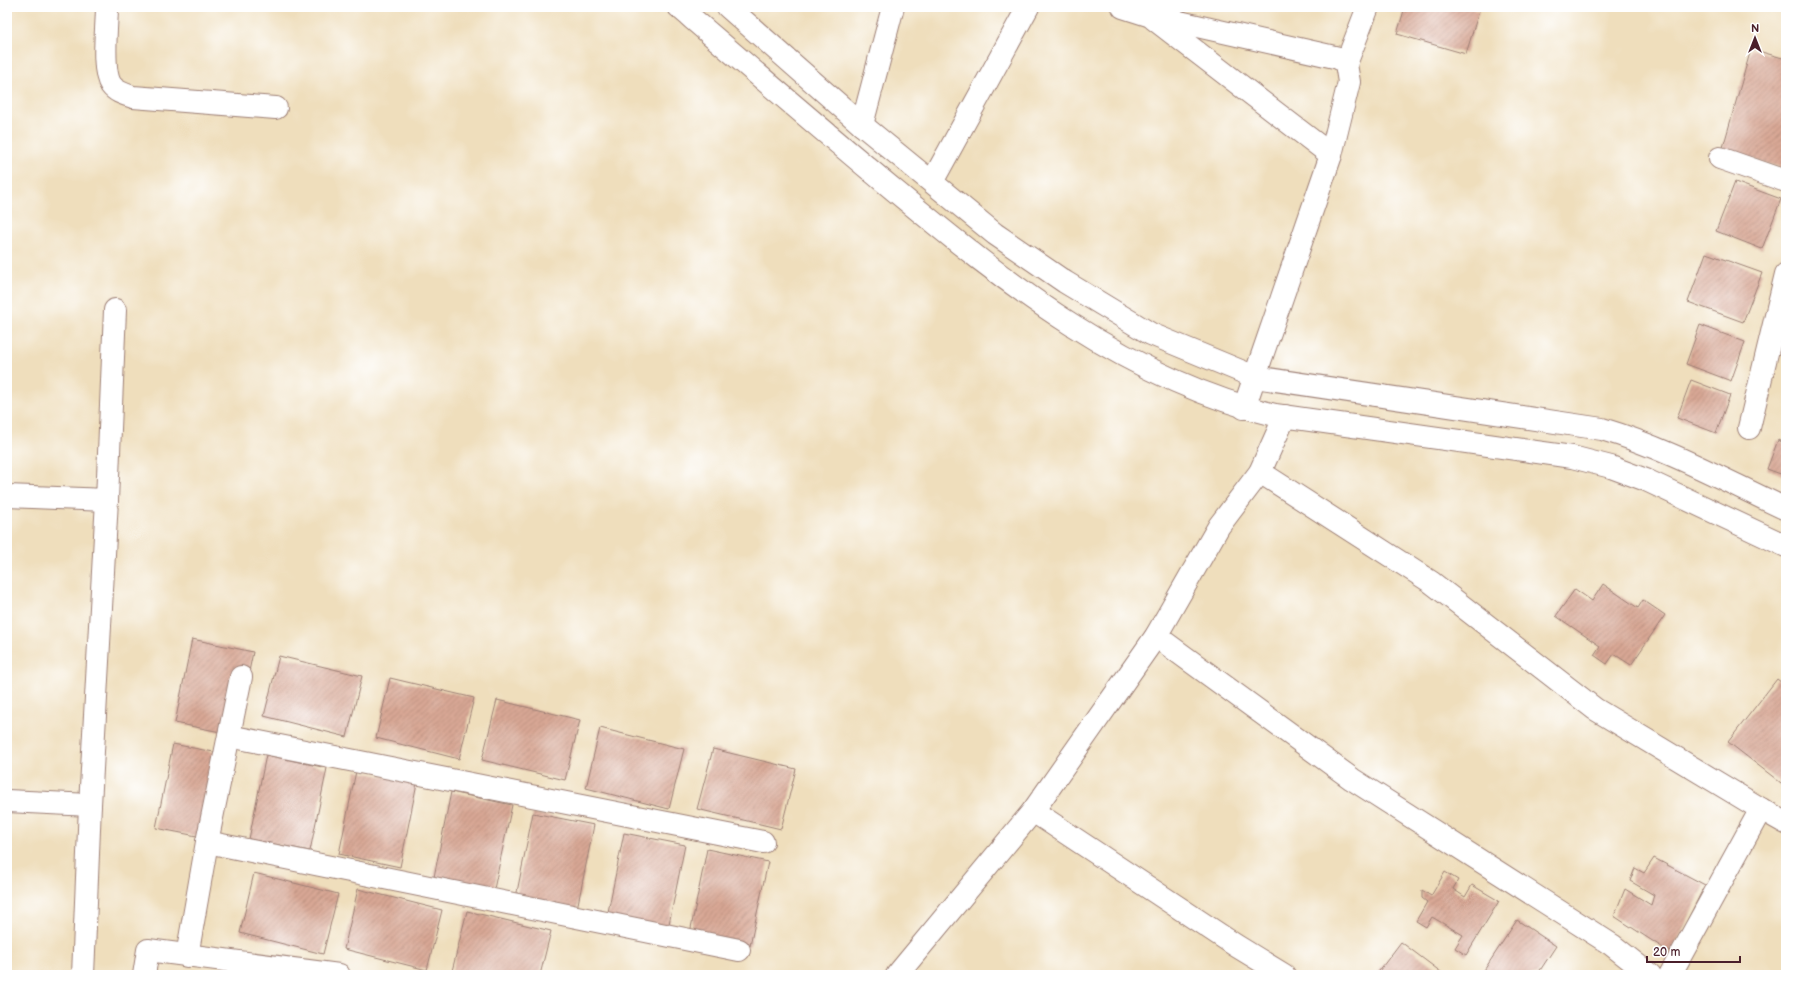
<svg xmlns="http://www.w3.org/2000/svg" width="1793" height="982" font-family="'Balsamiq Sans',sans-serif">
	<defs>
		<pattern id="building-hatch" width="6" height="6" patternUnits="userSpaceOnUse"><rect width="6" height="6" fill="#d8a794"/><path d="M-1 1l2-2M0 6l6-6M5 7l2-2" fill="none" stroke="#b18779"/></pattern>
	</defs>
	<rect width="100%" height="100%" fill="#fff"/>
	<filter id="ink" filterUnits="userSpaceOnUse"><feTurbulence type="fractalNoise" baseFrequency=".025" numOctaves="2"/><feDisplacementMap in="SourceGraphic" scale="8" xChannelSelector="R" yChannelSelector="G"/><feConvolveMatrix kernelMatrix="1 2 1 2 8 2 1 2 1" color-interpolation-filters="sRGB"/></filter>
	<filter id="wash" filterUnits="userSpaceOnUse"><feTurbulence type="fractalNoise" baseFrequency=".012" numOctaves="4" result="noise"/><feDisplacementMap in="SourceGraphic" scale="16" xChannelSelector="R" yChannelSelector="G"/><feGaussianBlur stdDeviation="0.9" result="paint"/><feColorMatrix in="noise" values="0 0 0 0 0 0 0 0 0 0 0 0 0 0 0 0 0 1.4 0 .05"/><feComposite in="paint" operator="in"/></filter>
	<g filter="url(#wash)">
		<rect width="100%" height="100%" fill="#efdebc"/>
		<g id="blocks">
			<g fill="url(#building-hatch)">
				<polygon points="1405,7 1465,7 1479,11 1466,54 1397,34"/>
				<polygon points="1751,49 1786,59 1786,169 1722,151"/>
				<polygon points="1735,182 1781,199 1762,249 1716,231"/>
				<polygon points="1706,253 1762,273 1743,322 1688,302"/>
				<polygon points="1700,325 1745,342 1731,381 1686,364"/>
				<polygon points="1691,380 1730,395 1716,433 1677,418"/>
				<polygon points="1778,440 1786,444 1786,476 1767,469"/>
				<polygon points="1603,584 1638,608 1643,600 1665,615 1631,665 1614,654 1607,664 1594,655 1600,646 1556,616 1575,589 1592,601"/>
				<polygon points="192,639 253,652 236,735 175,723"/>
				<polygon points="279,656 362,676 347,737 264,716"/>
				<polygon points="390,678 474,698 459,759 376,738"/>
				<polygon points="1777,679 1786,686 1785,786 1728,742"/>
				<polygon points="497,700 580,720 565,780 482,760"/>
				<polygon points="600,728 684,749 669,809 586,788"/>
				<polygon points="173,744 234,756 217,840 156,828"/>
				<polygon points="713,749 796,769 781,829 697,809"/>
				<polygon points="266,755 327,768 310,851 249,839"/>
				<polygon points="356,771 417,783 400,867 339,854"/>
				<polygon points="451,792 512,805 494,889 434,877"/>
				<polygon points="533,813 594,825 577,909 516,897"/>
				<polygon points="624,833 685,845 668,929 607,917"/>
				<polygon points="707,849 768,862 750,946 690,933"/>
				<polygon points="1654,858 1705,885 1671,953 1614,916 1625,889 1651,905 1654,895 1630,881 1635,868 1644,873"/>
				<polygon points="1445,872 1458,880 1453,889 1465,897 1472,885 1499,901 1466,955 1455,948 1463,935 1432,917 1426,927 1416,921 1427,902 1422,898 1422,890 1431,896"/>
				<polygon points="254,873 338,894 323,954 240,933"/>
				<polygon points="358,889 442,910 427,970 344,949"/>
				<polygon points="467,911 551,931 540,975 469,975 452,971"/>
				<polygon points="1517,920 1556,946 1537,975 1481,975"/>
				<polygon points="1401,942 1445,975 1376,975"/>
			</g>
		</g>
	</g>
	<g filter="url(#ink)">
		<use href="#blocks" fill-opacity="0" stroke="#9c7e74" stroke-width="1"/>
		<g fill="none" stroke-linecap="round" stroke-linejoin="round">
			<defs>
				<g id="minor">
					<path d="M107 7C107 26 101 70 111 85 116 92 124 94 133 97L276 108"/>
					<path d="M679 7C750 68 822 130 894 190 1007 284 1128 380 1275 415L1572 457 1611 467 1646 480 1786 546"/>
					<path d="M728 7 862 125 995 234 1065 282 1151 334 1255 377 1602 429C1666 448 1726 481 1786 509"/>
					<polyline points="1123,7 1148,15 1339,58 1346,64 1349,82 1331,155 1244,408"/>
					<polyline points="1154,19 1331,155"/>
					<polyline points="1346,64 1368,7"/>
					<polyline points="862,125 893,7"/>
					<polyline points="1720,158 1786,181"/>
					<polyline points="932,182 1028,7"/>
					<polyline points="1749,428 1786,274"/>
					<polyline points="1260,472 1431,582 1595,709 1761,809 1786,823"/>
					<polyline points="7,496 107,500 115,310"/>
					<polyline points="1156,636 1352,779 1612,945 1650,975"/>
					<polyline points="229,736 763,842"/>
					<polyline points="7,801 90,805 107,500"/>
					<polyline points="1033,811 1235,945 1284,975"/>
					<polyline points="207,842 739,950"/>
					<polyline points="187,956 207,842 241,677"/>
					<polyline points="83,975 90,805"/>
					<polyline points="144,975 148,950 339,975"/>
					<polyline points="897,975 1033,811 1156,636 1219,526 1260,472 1285,416"/>
					<polyline points="1670,975 1761,809"/>
				</g>
			</defs>
			<use href="#minor" stroke="#9c7e74" stroke-width="24"/>
			<use href="#minor" stroke="#fff" stroke-width="22"/>
		</g>
	</g>
	<rect width="1793" height="982" fill="none" stroke="#fff" stroke-width="24"/>
	<g transform="translate(1755 38)" stroke="#ffffff" stroke-width="3" paint-order="stroke">
	<path d="M0-3L7 15L0 10L-7 15Z" fill="#4a1f2b"/>
	<text y="-6" font-size="11" font-weight="bold" text-anchor="middle" fill="#4a1f2b">N</text>
	</g>
	<path d="M1647 956v6h93v-6" fill="none" stroke="#4a1f2b" stroke-width="2"/>
	<text x="1653" y="956" font-size="12" fill="#4a1f2b" stroke="#ffffff" stroke-width="3" paint-order="stroke">20 m</text>
</svg>
